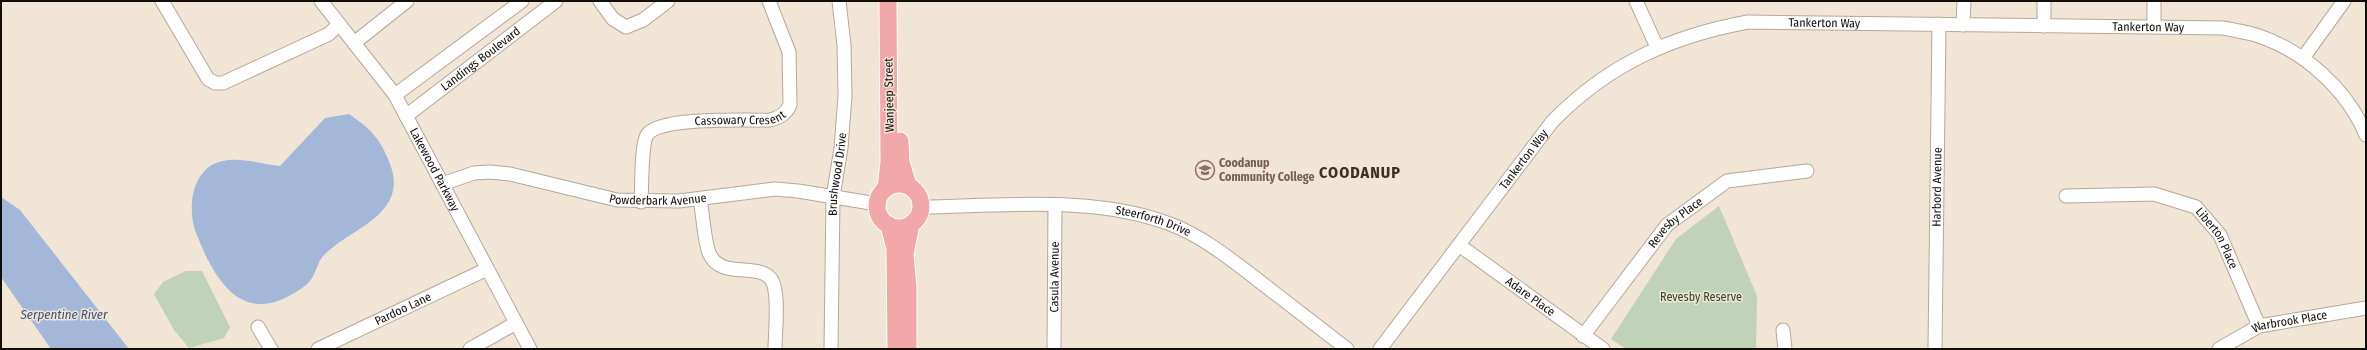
<svg xmlns="http://www.w3.org/2000/svg" width="2367" height="350" font-family="'Fira Sans Condensed',sans-serif">
	<rect width="100%" height="100%" fill="#f1e5d5"/>
	<g fill="#c0d2b8">
		<polygon points="1719,206 1757,296 1756,349 1626,349 1611,339 1676,239"/>
		<polygon points="186,271 202,271 230,327 224,338 189,348 174,330 154,294 163,282"/>
	</g>
	<g fill="#a3b8d9">
		<path d="M349 114C371 129 380 138 390 164 409 214 353 227 325 254 316 262 316 278 306 285 246 331 216 286 195 230 187 206 193 166 223 161 240 157 263 164 280 166L325 118Z"/>
		<polygon points="1,197 20,210 129,349 51,349 1,277"/>
	</g>
	<g fill="none" stroke-linecap="round" stroke-linejoin="round">
		<defs>
			<g id="minor">
				<polyline points="162,1 208,79 215,83 223,83 329,34 339,24"/>
				<path id="s1" d="M321 1 395 95 530 349"/>
				<polyline points="600,1 613,19 626,27 643,20 668,1"/>
				<polyline points="1636,1 1657,47"/>
				<polyline points="1963,25 1964,1"/>
				<polyline points="2044,26 2044,1"/>
				<polyline points="2154,26 2154,1"/>
				<polyline points="354,43 407,1"/>
				<polyline points="2303,58 2344,1"/>
				<polyline points="395,95 522,1"/>
				<path id="s2" d="M406 116 556 1"/>
				<path id="s3" d="M442 184 474 173 490 172 510 174 617 200 679 201 775 189 798 191 877 204"/>
				<path id="s4" d="M2066 196 2154 194 2196 207 2220 235 2259 326"/>
				<path d="M700 199C703 215 704 239 709 253 720 280 758 262 771 279 780 291 775 334 775 349"/>
				<path id="s5" d="M641 202C642 189 641 144 647 135 659 116 747 121 770 120 779 118 786 114 790 105L789 52 769 1"/>
				<path id="s6" d="M921 207C1000 206 1095 195 1170 224 1200 235 1228 257 1254 277 1285 301 1316 325 1347 349"/>
				<path id="s7" d="M1459 245 1603 349"/>
				<polyline points="258,327 271,349"/>
				<polyline points="1783,330 1785,349"/>
				<path id="s8" d="M1583 336 1667 225 1727 181 1807 171"/>
				<path id="s9" d="M318 349 487 269"/>
				<polyline points="470,349 516,323"/>
				<path id="s10" d="M831 349 833 197 841 148 845 96 844 45 839 1"/>
				<path id="s11" d="M1054 349 1055 206"/>
				<path id="s12" d="M1380 349 1552 122C1607 65 1671 36 1748 22L2223 28C2234 30 2245 32 2256 35 2303 50 2347 89 2366 135"/>
				<path id="s13" d="M1935 349 1939 24"/>
				<path id="s14" d="M2219 349 2259 326 2366 308"/>
			</g>
			<g id="major">
				<polyline points="900,141 901,162 908,186"/>
				<circle cx="899" cy="206" r="22"/>
				<polyline points="886,188 889,162 888,1"/>
				<polyline points="889,225 895,249 896,349"/>
				<polyline points="908,349 908,287 905,254 911,224"/>
			</g>
		</defs>
		<use href="#minor" stroke="#b4a89a" stroke-width="15"/>
		<use href="#major" stroke="#fff" stroke-width="19"/>
		<use href="#minor" stroke="#fff" stroke-width="13"/>
		<use href="#major" stroke="#f2a7a9" stroke-width="17"/>
	</g>
	<defs>
		<symbol id="school-ring" viewBox="-11 -11 22 22"><circle r="9.5" fill="#f1e5d5" stroke="#8d6e63" stroke-width="1.5"/><path d="M0-5L7-2L0 1L-7-2ZM-4 1L0 2.5L4 1V4Q0 6-4 4Z" fill="#8d6e63"/></symbol>
	</defs>
	<g fill-rule="evenodd">
		<use href="#school-ring" x="1194" y="159" width="22" height="22"/>
	</g>
	<g text-anchor="middle" stroke-width="3" stroke-linejoin="round" paint-order="stroke">
		<g font-size="12" fill="#110d08" stroke="#f1e5d5">
			<text dy="4" stroke="none"><textPath href="#s12" startOffset="585">Tankerton Way</textPath></text>
			<text dy="4" stroke="none"><textPath href="#s12" startOffset="909">Tankerton Way</textPath></text>
			<text dy="4" stroke="none"><textPath href="#s2" startOffset="94">Landings Boulevard</textPath></text>
			<text transform="translate(889 95) rotate(-91)" y="4">Wanjeep Street</text>
			<text dy="4" stroke="none"><textPath href="#s5" startOffset="164">Cassowary Cresent</textPath></text>
			<text dy="4" stroke="none"><textPath href="#s12" startOffset="238">Tankerton Way</textPath></text>
			<text dy="4" stroke="none"><textPath href="#s1" startOffset="204">Lakewood Parkway</textPath></text>
			<text dy="4" stroke="none"><textPath href="#s10" startOffset="175">Brushwood Drive</textPath></text>
			<text dy="4" stroke="none"><textPath href="#s13" startOffset="162">Harbord Avenue</textPath></text>
			<text dy="4" stroke="none"><textPath href="#s3" startOffset="221">Powderbark Avenue</textPath></text>
			<text dy="4" stroke="none"><textPath href="#s6" startOffset="234">Steerforth Drive</textPath></text>
			<text dy="4" stroke="none"><textPath href="#s8" startOffset="147">Revesby Place</textPath></text>
			<text dy="4" stroke="none"><textPath href="#s4" startOffset="170">Liberton Place</textPath></text>
			<text dy="4" stroke="none"><textPath href="#s11" startOffset="72">Casula Avenue</textPath></text>
			<text dy="4" stroke="none"><textPath href="#s7" startOffset="88">Adare Place</textPath></text>
			<text dy="4" stroke="none"><textPath href="#s9" startOffset="94">Pardoo Lane</textPath></text>
			<text dy="4" stroke="none"><textPath href="#s14" startOffset="77">Warbrook Place</textPath></text>
		</g>
		<g font-size="12" font-weight="bold" fill="#785e54" stroke="#f1e5d5" text-anchor="start">
			<text x="1219" y="167">Coodanup<tspan x="1219" dy="14">Community College</tspan></text>
		</g>
		<g font-size="12" fill="#2d4b1c" stroke="#f1e5d5">
			<text x="1701" y="301">Revesby Reserve</text>
		</g>
		<g font-size="13" font-style="italic" fill="#35527e" stroke="#f1e5d5">
			<text x="64" y="319">Serpentine River</text>
		</g>
		<g font-size="16" font-weight="bold" letter-spacing="1" fill="#3b3225" stroke="#f1e5d5">
			<text x="1360" y="178">COODANUP</text>
		</g>
	</g>
	<rect width="2367" height="350" fill="none" stroke="#110d08" stroke-width="4"/>
</svg>
